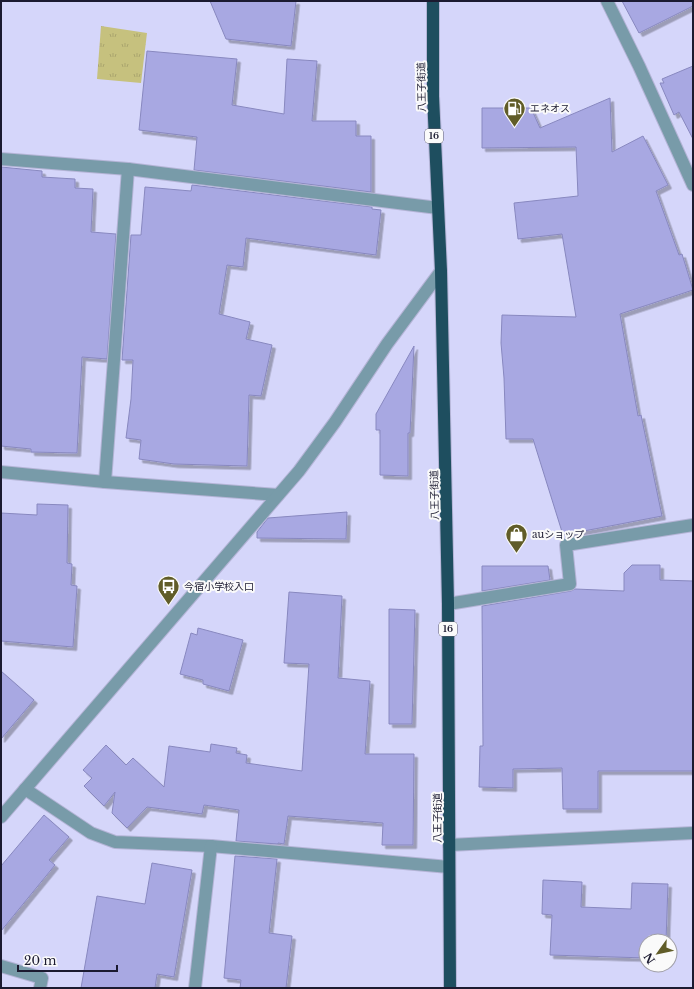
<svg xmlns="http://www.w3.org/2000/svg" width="694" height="989" font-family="'Libre Baskerville','Noto Sans JP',serif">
	<defs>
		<pattern id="grass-tufts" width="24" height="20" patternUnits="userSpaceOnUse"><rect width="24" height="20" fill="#c6c17e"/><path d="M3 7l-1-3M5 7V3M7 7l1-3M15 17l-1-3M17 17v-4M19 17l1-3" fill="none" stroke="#aaa56d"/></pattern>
		<filter id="shadow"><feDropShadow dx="3.5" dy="3.5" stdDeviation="0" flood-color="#0004"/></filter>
	</defs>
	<rect width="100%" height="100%" fill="#d5d6fa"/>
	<polygon fill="url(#grass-tufts)" points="101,26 147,33 141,83 97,79"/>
	<g fill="#a8a8e2" stroke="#8888bf" filter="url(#shadow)">
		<polygon points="210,1 296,1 291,46 226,39"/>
		<polygon points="622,1 693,1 693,6 639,33"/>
		<polygon points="147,51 237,59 232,105 284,114 287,59 317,61 312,121 356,121 356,136 371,136 371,192 194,170 197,137 139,130"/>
		<polygon points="693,66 693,139 679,112 674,115 660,83 664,83 662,79"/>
		<polygon points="610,98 612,152 643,136 668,185 656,191 679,255 682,254 693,290 620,314 638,416 641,415 662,516 563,535 533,439 506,439 504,378 501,343 502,315 576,317 562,234 518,239 514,203 578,196 576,147 482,148 482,108 531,108 540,128"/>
		<polygon points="1,167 42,171 42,177 75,179 75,188 93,189 91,232 116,234 107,359 82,357 77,453 31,452 31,449 1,446"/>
		<polygon points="192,185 372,207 372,209 381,210 376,255 246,238 243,267 227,265 219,314 250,322 246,339 272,345 261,396 249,395 247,466 174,464 139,459 141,440 126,438 131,399 133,360 122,360 131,235 141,235 145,187 191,191"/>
		<polygon points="414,346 410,433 408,433 408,476 380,475 380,430 376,430 376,414"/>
		<polygon points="37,504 68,505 67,563 72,564 71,585 77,586 73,647 1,641 1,513 37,515"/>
		<polygon points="347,512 346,539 257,538 257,532 268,518"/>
		<polygon points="632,565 660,565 660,580 693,581 693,771 598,771 598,809 563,809 562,768 513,769 513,788 479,787 480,746 483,746 482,606 571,591 575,589 624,591 624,573"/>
		<polygon points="482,566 548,566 550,580 482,591"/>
		<polygon points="289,592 342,596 338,678 370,681 365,754 414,754 413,845 382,845 383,823 288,816 284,844 278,843 278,844 236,841 239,810 204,805 202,814 147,807 127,828 112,813 115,792 104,806 84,786 92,778 83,770 106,745 126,765 133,758 164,787 169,746 210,752 211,744 237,748 236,753 247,755 246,763 302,771 309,664 284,663"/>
		<polygon points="389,609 415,610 412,724 389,724"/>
		<polygon points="198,628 243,640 229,691 203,684 203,680 180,674 191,633 197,635"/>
		<polygon points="1,671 34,700 1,739"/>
		<polygon points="44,815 69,837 49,860 55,865 1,931 1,866"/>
		<polygon points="235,856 277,859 269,933 292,936 286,988 240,988 241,980 224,978"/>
		<polygon points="152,863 192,870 174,977 157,974 155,988 81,988 97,896 145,904"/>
		<polygon points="543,880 582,882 581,907 631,909 632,883 668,884 666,941 646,941 646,958 550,955 552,915 542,914"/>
	</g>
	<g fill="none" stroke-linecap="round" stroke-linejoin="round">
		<defs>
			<g id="minor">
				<polyline points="607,1 639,66 693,185"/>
				<polyline points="1,159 128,169 438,208"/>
				<polyline points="1,472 105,482 278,495"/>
				<polyline points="105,482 128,169"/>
				<polyline points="448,604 570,584 566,545 693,525"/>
				<polyline points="25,789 91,833 115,842 211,846 449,867"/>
				<polyline points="1,817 299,471 335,422 387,344 441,271"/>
				<polyline points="449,845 693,833"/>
				<polyline points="1,966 42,978 40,988"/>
				<polyline points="195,988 211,846"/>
			</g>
			<polyline id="highway" points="433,1 433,96 441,271 448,604 450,988"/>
		</defs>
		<use href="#minor" stroke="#b4b4d6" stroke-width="14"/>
		<use href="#highway" stroke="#b4b4d6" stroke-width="14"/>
		<use href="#minor" stroke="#789ba9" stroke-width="12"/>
		<use href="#highway" stroke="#1e4e5f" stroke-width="12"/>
	</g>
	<defs>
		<symbol id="fuel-pin" viewBox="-11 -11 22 30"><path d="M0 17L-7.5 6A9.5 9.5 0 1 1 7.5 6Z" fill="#605c28" stroke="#fafafa"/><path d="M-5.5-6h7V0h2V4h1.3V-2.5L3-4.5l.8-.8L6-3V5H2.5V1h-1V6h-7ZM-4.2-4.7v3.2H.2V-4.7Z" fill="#fff"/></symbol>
		<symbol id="shop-pin" viewBox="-11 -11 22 30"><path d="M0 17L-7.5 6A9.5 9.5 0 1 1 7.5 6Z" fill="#605c28" stroke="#fafafa"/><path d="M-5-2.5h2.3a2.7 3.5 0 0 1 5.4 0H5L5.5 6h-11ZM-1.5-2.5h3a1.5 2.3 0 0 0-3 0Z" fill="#fff"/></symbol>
		<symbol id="bus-pin" viewBox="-11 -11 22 30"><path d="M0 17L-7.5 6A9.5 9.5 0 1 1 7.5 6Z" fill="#605c28" stroke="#fafafa"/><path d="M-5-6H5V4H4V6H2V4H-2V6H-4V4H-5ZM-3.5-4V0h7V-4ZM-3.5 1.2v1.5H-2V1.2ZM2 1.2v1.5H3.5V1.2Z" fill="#fff"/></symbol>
	</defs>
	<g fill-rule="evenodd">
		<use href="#fuel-pin" x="502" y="96" width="25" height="34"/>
		<use href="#shop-pin" x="504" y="522" width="25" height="34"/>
		<use href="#bus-pin" x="156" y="574" width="25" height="34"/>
	</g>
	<g text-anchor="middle" stroke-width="4" stroke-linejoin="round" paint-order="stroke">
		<g fill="#fafafa" stroke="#5e5d6d" stroke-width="1">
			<rect x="425" y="129" width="18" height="14" rx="3"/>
			<rect x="439" y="622" width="18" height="14" rx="3"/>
		</g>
		<g font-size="9" font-weight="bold" fill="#1b1a30">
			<text x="434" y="139">16</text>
			<text x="448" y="632">16</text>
		</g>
		<g font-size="10" fill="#1b1a30" stroke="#fafafa">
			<text transform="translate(421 87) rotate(-91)" y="4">八王子街道</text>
			<text transform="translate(434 495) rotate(-91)" y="4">八王子街道</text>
			<text transform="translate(437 818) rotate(-90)" y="4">八王子街道</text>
		</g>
		<g font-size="10" fill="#1b1a30" stroke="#fafafa" text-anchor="start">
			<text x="530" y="112">エネオス</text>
			<text x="532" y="538">auショップ</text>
			<text x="184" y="590">今宿小学校入口</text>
		</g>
	</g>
	<rect width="694" height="989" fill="none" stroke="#1b1a30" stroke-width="4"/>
	<g transform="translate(658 953) rotate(237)"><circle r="19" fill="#fafafa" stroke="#a1a0a9"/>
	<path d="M0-3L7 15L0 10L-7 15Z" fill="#605c28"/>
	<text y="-6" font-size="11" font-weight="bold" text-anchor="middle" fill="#1b1a30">N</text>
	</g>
	<path d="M18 965v6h99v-6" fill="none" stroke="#1b1a30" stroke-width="2"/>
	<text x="24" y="965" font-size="12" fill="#1b1a30" stroke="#fafafa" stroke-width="3" paint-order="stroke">20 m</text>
</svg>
